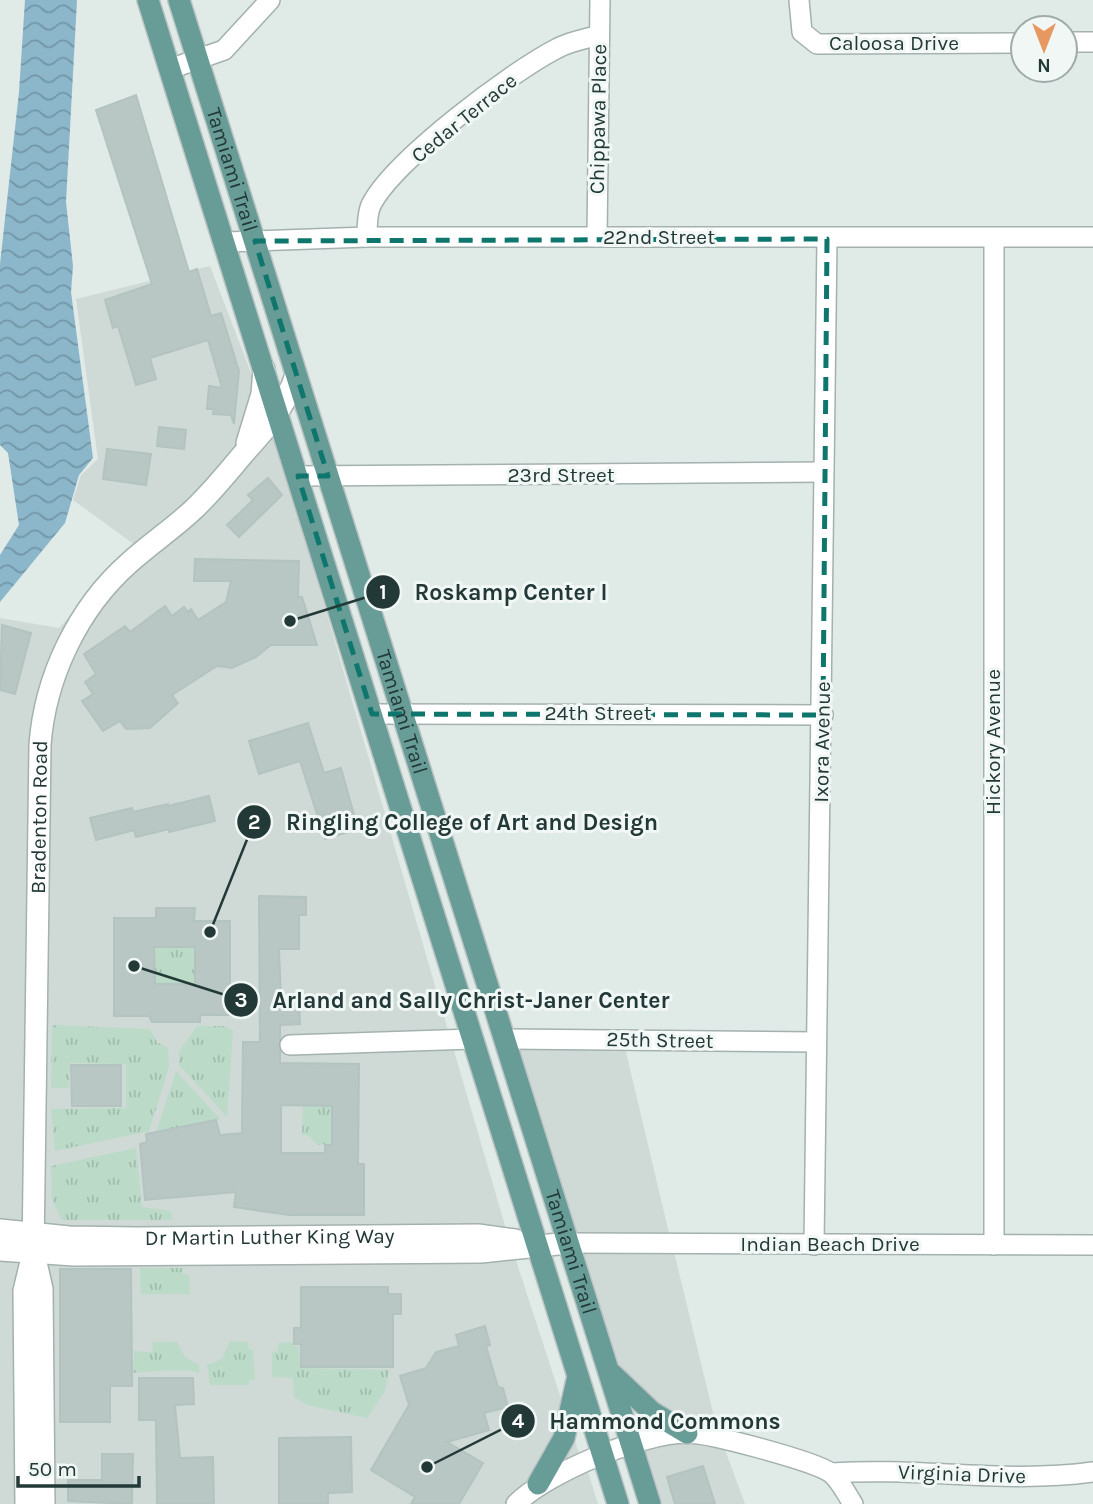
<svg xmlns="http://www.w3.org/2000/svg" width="1093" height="1504" font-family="Karla,sans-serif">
	<defs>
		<pattern id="grass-tufts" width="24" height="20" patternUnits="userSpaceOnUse" patternTransform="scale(1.75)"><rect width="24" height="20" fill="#bbdac8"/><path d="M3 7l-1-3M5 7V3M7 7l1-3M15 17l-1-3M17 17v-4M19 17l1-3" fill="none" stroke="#a0bcac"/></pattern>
		<pattern id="water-waves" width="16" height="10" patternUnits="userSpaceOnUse" patternTransform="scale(1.75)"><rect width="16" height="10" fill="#8cb7cb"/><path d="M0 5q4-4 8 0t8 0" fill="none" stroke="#7296a6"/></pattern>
	</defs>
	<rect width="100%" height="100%" fill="#e0eae7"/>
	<g fill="#cfdad6">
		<polygon points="210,266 274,433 508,1236 585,1472 588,1472 598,1504 0,1504 0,618 59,628 135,545 73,500 81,475 98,459 76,299"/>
		<polygon points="516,1048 625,1048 669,1233 574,1233 532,1101 534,1098"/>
		<polygon points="580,1252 674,1252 717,1429 689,1423 657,1404 615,1365"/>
		<polygon points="685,1443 725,1450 745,1504 658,1504 642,1452 660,1445"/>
	</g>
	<g fill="url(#grass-tufts)">
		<polygon points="154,947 195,947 195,984 155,984"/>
		<polygon points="52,1025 150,1029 157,1042 168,1048 169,1067 149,1131 55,1151 51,1109 126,1108 126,1064 70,1063 69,1088 51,1088"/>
		<polygon points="197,1026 224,1026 233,1030 227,1117 179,1065 179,1051"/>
		<polygon points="176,1071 220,1119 156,1133"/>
		<polygon points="303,1107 331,1107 331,1140 351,1141 318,1145 308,1135 302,1135"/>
		<polygon points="136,1148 142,1207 171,1211 172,1220 62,1220 52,1200 51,1166"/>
		<polygon points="140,1268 182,1268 183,1274 189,1275 190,1294 141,1294"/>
		<polygon points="230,1341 248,1342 249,1349 253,1350 255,1380 249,1380 249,1385 210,1385 207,1365 222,1359"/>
		<path d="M152 1342H177L185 1357 199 1365V1373C191 1367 141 1373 126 1373L125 1361H134V1351L153 1352Z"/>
		<polygon points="293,1342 294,1346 299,1346 300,1368 389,1370 385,1391 367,1418 307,1405 294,1397 293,1378 272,1377 272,1352 278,1351 278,1343"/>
	</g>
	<polygon fill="url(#water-waves)" points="25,0 77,0 66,202 73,266 71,292 93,458 79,475 65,523 0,602 0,555 19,525 8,453 0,445 0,264 19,92"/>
	<g fill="#b9c7c4" stroke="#b3c3bf" stroke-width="2" fill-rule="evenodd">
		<polygon points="136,95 189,272 197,269 211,316 221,313 239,371 234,424 231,415 213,414 214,409 207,409 209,386 222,388 208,340 150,358 156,379 136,385 118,326 113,328 105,300 152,284 96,110"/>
		<polygon points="159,427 186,430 184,449 157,446"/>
		<polygon points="107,449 151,454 146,485 103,479"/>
		<polygon points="268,478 282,495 239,537 227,525 253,500 248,495"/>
		<polygon points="195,559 299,561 298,597 302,597 317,645 271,645 256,657 232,668 217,666 172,695 178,703 150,728 126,729 120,721 103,731 82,701 93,694 85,682 96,674 84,654 125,626 130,632 165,606 172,616 184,607 188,612 191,609 198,620 226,602 231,581 194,581"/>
		<polygon points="2,625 31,633 15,694 0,690"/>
		<polygon points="308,723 324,773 341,768 358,829 325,839 300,761 259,774 249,741"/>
		<polygon points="209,796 215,821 169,832 169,829 136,837 134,830 96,840 90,818 132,808 133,812 168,804 168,806"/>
		<path d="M259 896 306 897V915H299V949H279L281 1001H299L300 1024 280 1025V1063L359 1064 358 1164H364V1215H289L234 1207 236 1192 145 1200 140 1144 147 1142 146 1134 216 1120 220 1135 242 1133 243 1042H260ZM281 1105 332 1106V1145H325V1153H281Z"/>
		<path d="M156 908H195L194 921H230V1015H200V1022H152L149 1016H114V918H156ZM154 947H195V984H155Z"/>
		<polygon points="71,1065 121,1065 121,1106 72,1106"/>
		<polygon points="60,1269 131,1269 132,1386 110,1386 110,1422 60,1422"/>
		<polygon points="301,1287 388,1287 388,1294 401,1294 401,1314 393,1314 393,1367 301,1367 301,1344 294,1344 294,1328 301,1328"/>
		<polygon points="485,1326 490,1345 486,1346 498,1387 503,1388 508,1407 484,1413 489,1430 447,1442 483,1463 459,1504 411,1504 415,1497 371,1470 409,1405 400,1376 426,1368 436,1352 459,1346 456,1335"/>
		<polygon points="139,1378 193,1378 194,1404 175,1405 180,1458 213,1457 214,1504 157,1504 156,1420 139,1420"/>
		<polygon points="351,1437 352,1492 328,1493 328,1504 279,1504 279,1438"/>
		<polygon points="102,1454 133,1454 132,1504 68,1501 68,1480 102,1480"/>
		<polygon points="703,1466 715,1504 675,1504 667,1477"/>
	</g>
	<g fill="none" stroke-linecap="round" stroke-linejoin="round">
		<defs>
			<g id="minor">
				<polyline points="799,0 802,32 817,44 1023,43"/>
				<polyline points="1065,42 1093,42"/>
				<polyline points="170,69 224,50 270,0"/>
				<path d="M367 237C367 227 367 214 371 205 393 161 512 71 558 48 571 41 586 39 599 35"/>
				<polyline points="597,237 600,0"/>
				<polyline points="225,242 367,237 1093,237"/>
				<polyline points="298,476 823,472"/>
				<polyline points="372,714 823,715"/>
				<polyline points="504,1039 815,1042"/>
				<polyline points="290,1045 473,1039"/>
				<polyline points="568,1243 1093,1245"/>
				<polyline points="814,1245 827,239"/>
				<polyline points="994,1245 994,238"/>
				<path d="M832 1473C919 1467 1006 1484 1093 1472"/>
				<path d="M516 1504C547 1473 642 1433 687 1433 709 1433 814 1461 831 1473 840 1480 847 1495 853 1504"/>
			</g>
			<g id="tertiary">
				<polyline points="247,443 262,394 264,369"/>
				<path id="s1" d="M0 1230 69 1237 137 1238 478 1235 515 1240"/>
				<polyline points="0,1250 74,1255 481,1252 568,1243"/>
				<polyline points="35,1258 42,1289 44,1504"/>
				<path id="s2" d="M26 1504 24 1291 33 1253 40 745C45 677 78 608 129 563 150 544 174 528 194 509 212 492 228 472 244 453 266 429 286 406 296 375"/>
			</g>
			<g id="primary">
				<polyline points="148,0 618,1504"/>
				<path id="s3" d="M179 0 650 1504"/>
				<polyline points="612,1374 652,1412 687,1433"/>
				<polyline points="538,1484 564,1438 577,1380"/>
			</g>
		</defs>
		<use href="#minor" stroke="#a3b1af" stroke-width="22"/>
		<use href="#tertiary" stroke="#a3b1af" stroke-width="24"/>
		<use href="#primary" stroke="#bdc4c3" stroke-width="24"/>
		<use href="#minor" stroke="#fff" stroke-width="19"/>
		<use href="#tertiary" stroke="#fff" stroke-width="21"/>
		<use href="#primary" stroke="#689c97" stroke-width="21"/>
	</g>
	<path fill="none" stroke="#0f766e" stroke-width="5" stroke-dasharray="14 9" stroke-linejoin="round" d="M827 239 823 715 372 714 298 476H328L255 241Z"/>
	<g text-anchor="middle" stroke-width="6" stroke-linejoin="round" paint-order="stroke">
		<g font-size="21" fill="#223937" stroke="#f1f7f5">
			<text x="894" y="50">Caloosa Drive</text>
			<text transform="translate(464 118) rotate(-39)" y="7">Cedar Terrace</text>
			<text transform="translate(598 119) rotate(-89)" y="7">Chippawa Place</text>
			<text dy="7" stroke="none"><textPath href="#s3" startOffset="178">Tamiami Trail</textPath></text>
			<text x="659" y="244">22nd Street</text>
			<text x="561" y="482">23rd Street</text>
			<text dy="7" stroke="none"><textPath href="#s3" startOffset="746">Tamiami Trail</textPath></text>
			<text x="598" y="720">24th Street</text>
			<text transform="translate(822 742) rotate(-89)" y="7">Ixora Avenue</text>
			<text transform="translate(993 742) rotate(-90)" y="7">Hickory Avenue</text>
			<text dy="7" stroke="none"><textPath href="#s2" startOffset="688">Bradenton Road</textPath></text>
			<text transform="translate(660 1040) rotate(1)" y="7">25th Street</text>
			<text dy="7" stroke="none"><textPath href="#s1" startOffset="270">Dr Martin Luther King Way</textPath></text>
			<text x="830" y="1251">Indian Beach Drive</text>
			<text dy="7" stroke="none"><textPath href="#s3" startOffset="1312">Tamiami Trail</textPath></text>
			<text transform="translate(962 1474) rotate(2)" y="7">Virginia Drive</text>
		</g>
	</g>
	<path fill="none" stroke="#223937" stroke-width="2.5" d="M290 621L383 592M210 932L254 822M134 966L241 1000M427 1467L518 1421"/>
	<g fill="#223937" stroke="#f1f7f5" stroke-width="2.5">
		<circle cx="290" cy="621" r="7"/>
		<circle cx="210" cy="932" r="7"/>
		<circle cx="134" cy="966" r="7"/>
		<circle cx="427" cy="1467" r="7"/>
		<circle cx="383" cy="592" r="18"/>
		<circle cx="254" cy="822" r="18"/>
		<circle cx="241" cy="1000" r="18"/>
		<circle cx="518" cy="1421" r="18"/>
	</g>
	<g font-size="21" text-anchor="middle" font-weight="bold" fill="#fff">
		<text x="383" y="599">1</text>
		<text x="254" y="829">2</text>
		<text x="241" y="1007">3</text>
		<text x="518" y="1428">4</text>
	</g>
	<g font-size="23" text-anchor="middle" font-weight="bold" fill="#223937" stroke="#f1f7f5" stroke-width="6" stroke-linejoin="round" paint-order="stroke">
		<text x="511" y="600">Roskamp Center I</text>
		<text x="472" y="830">Ringling College of Art and Design</text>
		<text x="471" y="1008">Arland and Sally Christ-Janer Center</text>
		<text x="665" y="1429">Hammond Commons</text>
	</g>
	<g transform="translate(1044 49) rotate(180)"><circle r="33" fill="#f1f7f5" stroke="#9eaba9" stroke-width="2"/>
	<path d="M0-5L12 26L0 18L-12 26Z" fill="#e79861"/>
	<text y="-10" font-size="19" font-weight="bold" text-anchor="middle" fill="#223937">N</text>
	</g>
	<path d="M18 1476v10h121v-10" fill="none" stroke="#223937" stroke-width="3.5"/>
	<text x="28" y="1476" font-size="21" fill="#223937" stroke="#f1f7f5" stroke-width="5" paint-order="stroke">50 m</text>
</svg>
